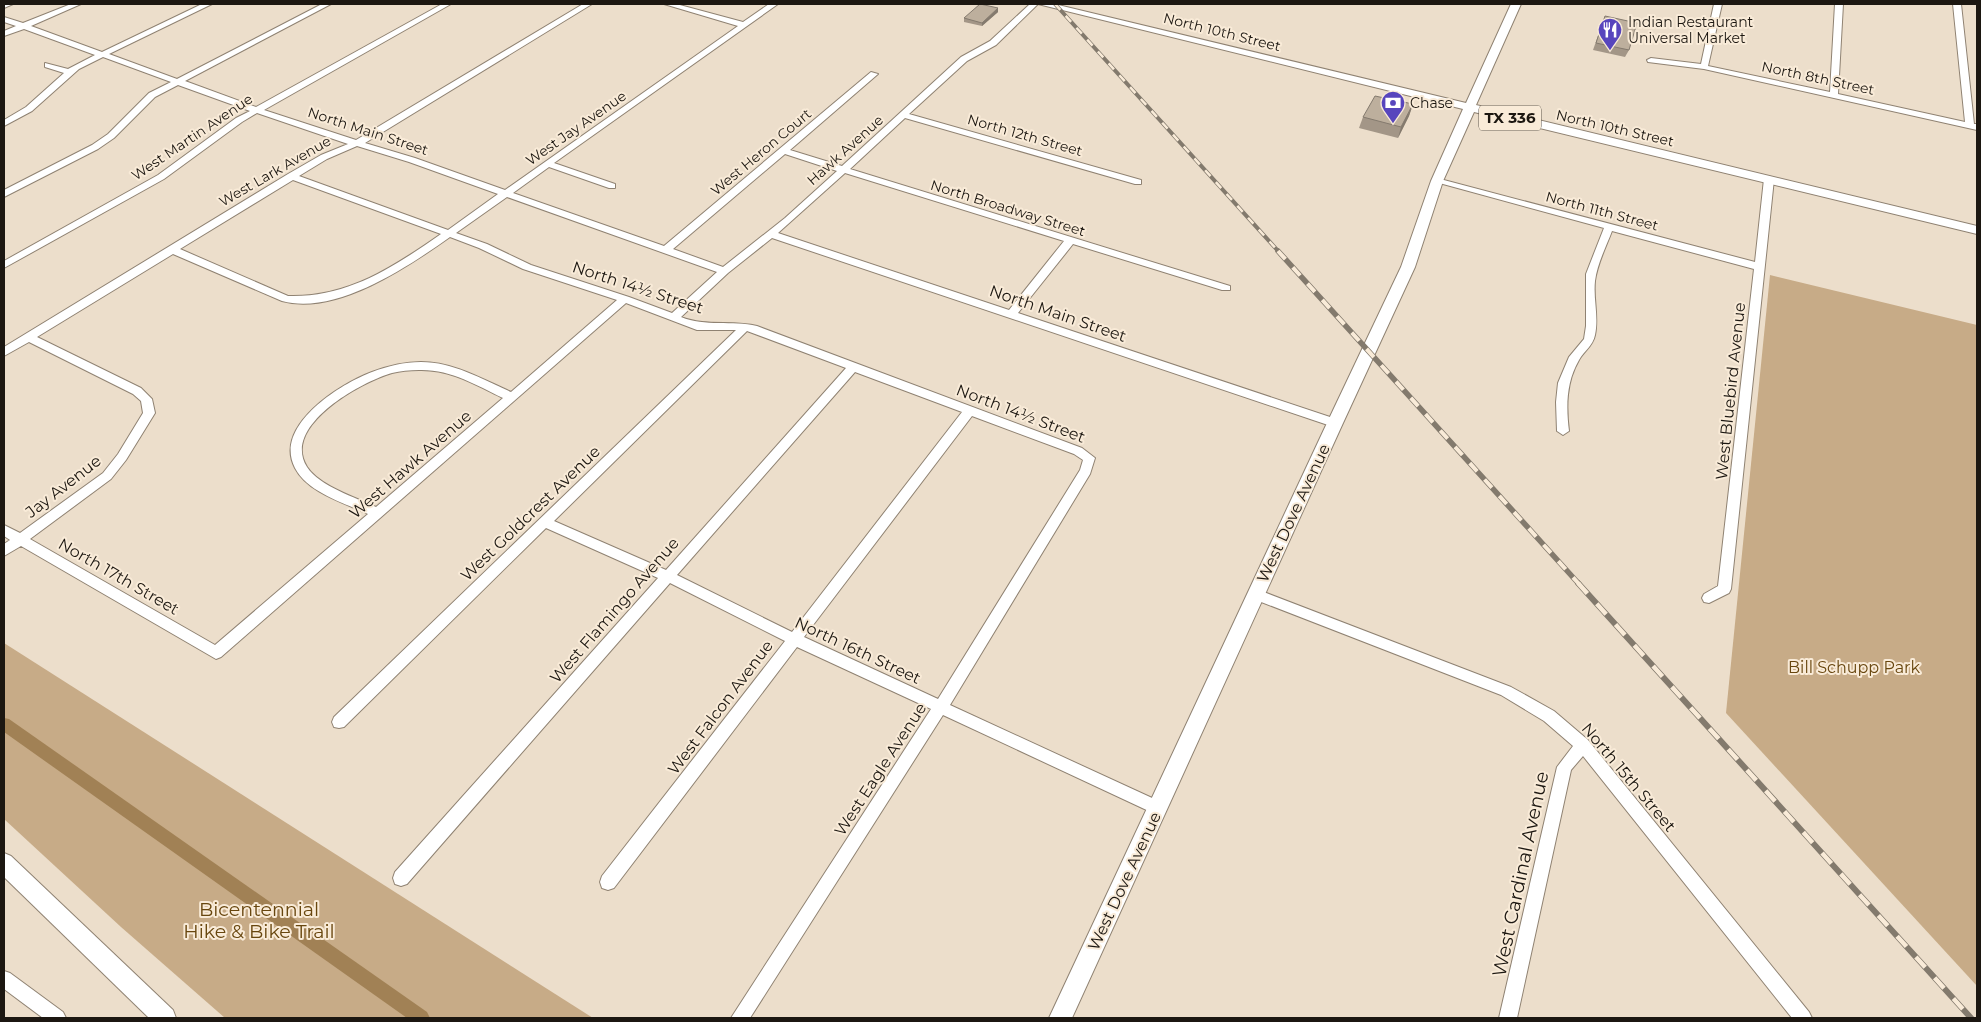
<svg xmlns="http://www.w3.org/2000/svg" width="1981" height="1022" font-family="Montserrat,sans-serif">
	<rect width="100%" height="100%" fill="#ecdecb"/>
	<g fill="#c7ab87">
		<polygon points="1770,275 1977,325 1977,986 1726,713"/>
		<polygon points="4,643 593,1018 225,1018 121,927 4,819"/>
	</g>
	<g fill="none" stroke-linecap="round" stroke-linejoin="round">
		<polygon fill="#a18155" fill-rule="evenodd" points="4,718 9,719 427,1012 430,1018 407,1018 4,732"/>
		<defs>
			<g id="minor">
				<polygon points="4,4 13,4 4,8"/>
				<path d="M71 4H81L31 26 102 52 202 4H212L109 54 177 79 322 4H331L185 81 256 107 442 4H451L264 110 356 140 583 4H592L365 143 415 158 505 190 738 26 664 4H676L743 22 769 4H778L554 163 615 184V188H609L549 167 513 193 664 246 871 72 878 74 790 150 842 166 961 57 990 41 1030 4H1038L996 45 967 61 909 114 1141 180V184H1135L905 118 850 169 1230 286V290H1222L1073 244 1018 313 1339 420 1341 423 1339 426H1331L772 238 728 273 681 317C705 327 732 320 757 326L1082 448 1095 458 1090 474 950 705 1163 803 1166 808 1163 813 1158 815 1153 813 943 715 750 1018H731L931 709 797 647 614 888 608 890 602 888 600 882 602 876 785 641 670 583 407 884 401 886 395 884 393 878 395 872 658 578 546 528 344 727 339 728 334 727 332 722 334 717 736 330H697L626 303 221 657 216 659 21 546 4 556V544L10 540 4 536V525L20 533 103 473 118 454 143 413 141 401 133 394 29 342 4 356V347L288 174 321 155 348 144 257 113 242 122 164 179 4 268V261L158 175 236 118 250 111 178 85 155 97 114 138 98 149 4 197V190L92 145 108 134 149 93 171 82 103 57 79 69 32 111 4 126V120L26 107 64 73 45 67V63L68 69 95 55 24 29 4 36V31L16 26 4 22V17L23 23ZM357 146 409 162 498 194 448 230 299 176 327 159ZM785 154 837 171 785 218 723 267 673 249ZM845 173 1064 241 1009 310 778 233ZM293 180 441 234C394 267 347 298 288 296L180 249ZM507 197 717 272 672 313 629 297 531 265 487 244 456 233ZM450 237 479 248 523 269 617 300 511 392C482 379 453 362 421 362 404 362 388 366 372 372 340 384 273 426 295 468 308 493 345 503 368 514L215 645 30 539 111 479 126 460 155 413 152 399 141 388 37 337 173 254 282 301C336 316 409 266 450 237ZM747 331 846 368 666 570 554 521ZM419 370C450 369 476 385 503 398L376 507C357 498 319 486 307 467 281 426 361 382 392 373 400 371 410 370 419 370ZM855 372 962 412 792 632 677 575ZM972 416 1074 454 1083 460 1080 470 938 699 804 637Z"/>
				<polygon points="1714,4 1722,4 1708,66 1830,92 1835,4 1843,4 1838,94 1965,122 1953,4 1961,4 1974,124 1977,124 1977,130 1704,69 1648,62 1647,60 1651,58 1701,64"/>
				<path d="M1769 176 1774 179 1731 589 1729 593 1709 603 1704 602 1702 598 1704 594 1718 586 1754 269 1612 231C1606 247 1597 264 1595 281 1593 299 1599 317 1595 335 1593 346 1584 351 1579 360 1566 382 1566 407 1569 431L1563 435 1557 431 1556 402 1558 383 1569 357 1584 339 1586 326V274L1604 228 1432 181 1434 179H1440L1755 262 1764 179Z"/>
				<polygon points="1256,589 1511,687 1554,711 1588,740 1809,1012 1812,1018 1792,1018 1583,756 1571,770 1517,1018 1499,1018 1557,767 1573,746 1544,721 1501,695 1251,598 1249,594 1251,590"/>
				<polygon points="4,971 10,973 63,1012 66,1018 43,1018 4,989"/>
			</g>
			<g id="major">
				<polygon points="1038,4 1054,4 1466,103 1511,4 1521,4 1476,105 1977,226 1977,234 1474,112 1443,181 1415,267 1343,423 1072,1018 1049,1018 1327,423 1401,267 1431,181 1463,109"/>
				<polygon points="4,853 11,856 173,1010 176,1018 149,1018 4,877"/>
			</g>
		</defs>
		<use href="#minor" stroke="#8f8272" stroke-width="2"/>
		<use href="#major" stroke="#8f8272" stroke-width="2"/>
		<use href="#minor" fill="#fff" fill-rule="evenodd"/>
		<use href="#major" fill="#fff" fill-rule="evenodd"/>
		<defs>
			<polyline id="rail-far2" points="1055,4 1279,252"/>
			<polyline id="rail-far1" points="1278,251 1579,584"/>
			<polyline id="rail" points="1578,583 1971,1018"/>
		</defs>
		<use href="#rail-far2" stroke="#837a6d" stroke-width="4"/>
		<use href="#rail-far1" stroke="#837a6d" stroke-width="5.5"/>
		<use href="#rail" stroke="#837a6d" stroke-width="6"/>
		<use href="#rail-far2" stroke="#f9ebd8" stroke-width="2.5" stroke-dasharray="8" stroke-linecap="butt"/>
		<use href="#rail-far1" stroke="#f9ebd8" stroke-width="4" stroke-dasharray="11" stroke-linecap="butt"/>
		<use href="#rail" stroke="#f9ebd8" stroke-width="4.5" stroke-dasharray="14" stroke-linecap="butt"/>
	</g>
	<g fill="#a39687">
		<polygon points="998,8 998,12 982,26 964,22 964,18"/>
		<polygon points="1605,16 1629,50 1625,57 1593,50"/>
		<polygon points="1413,104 1409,116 1398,138 1359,128 1363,117"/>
	</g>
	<g fill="#847a6e">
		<polygon points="998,8 998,12 982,26 982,23"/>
		<polygon points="1413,104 1409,116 1398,138 1401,127"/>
	</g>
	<g fill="#bdaf9d" stroke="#847a6e">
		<polygon points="980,4 998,8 982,23 964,18"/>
		<polygon points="1605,16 1637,23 1629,50 1596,43"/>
		<polygon points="1375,96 1413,104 1401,127 1363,117"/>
	</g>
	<defs>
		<symbol id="restaurant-pin" viewBox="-11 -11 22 30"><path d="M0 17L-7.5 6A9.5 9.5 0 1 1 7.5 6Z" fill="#5745bd" stroke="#f9ebd8"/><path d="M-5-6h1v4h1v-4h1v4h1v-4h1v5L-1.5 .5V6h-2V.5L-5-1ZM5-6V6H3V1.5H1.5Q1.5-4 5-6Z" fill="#fff"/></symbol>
		<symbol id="bank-pin" viewBox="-11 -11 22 30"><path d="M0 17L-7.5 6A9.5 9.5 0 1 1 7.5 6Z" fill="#5745bd" stroke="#f9ebd8"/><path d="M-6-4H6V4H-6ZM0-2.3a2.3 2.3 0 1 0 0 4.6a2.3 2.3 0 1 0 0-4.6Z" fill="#fff"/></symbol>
	</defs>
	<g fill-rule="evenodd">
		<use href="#restaurant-pin" x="1596" y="16" width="28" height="38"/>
		<use href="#bank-pin" x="1379" y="89" width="28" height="38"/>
	</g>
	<g text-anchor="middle" stroke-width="4" stroke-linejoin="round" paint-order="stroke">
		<g font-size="14" fill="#1c1711" stroke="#f9ebd8" text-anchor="start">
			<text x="1628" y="27">Indian Restaurant<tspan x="1628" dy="16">Universal Market</tspan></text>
			<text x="1410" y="108">Chase</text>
		</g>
		<g font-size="14" fill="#1c1711" stroke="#f9ebd8">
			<text transform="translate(1222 32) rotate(14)" y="5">North 10th Street</text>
			<text transform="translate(1818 78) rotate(12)" y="5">North 8th Street</text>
			<text transform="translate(576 128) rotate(-35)" y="5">West Jay Avenue</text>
			<text transform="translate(1615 128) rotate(13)" y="5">North 10th Street</text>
			<text transform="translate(368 131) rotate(18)" y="5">North Main Street</text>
			<text transform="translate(1025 135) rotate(16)" y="5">North 12th Street</text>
			<text transform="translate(192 137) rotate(-34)" y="5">West Martin Avenue</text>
			<text transform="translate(845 150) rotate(-42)" y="5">Hawk Avenue</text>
			<text transform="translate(761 152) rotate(-40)" y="5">West Heron Court</text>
			<text transform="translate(275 171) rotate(-30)" y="5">West Lark Avenue</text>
			<text transform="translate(1008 208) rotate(17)" y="5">North Broadway Street</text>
			<text transform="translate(1602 211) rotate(15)" y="5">North 11th Street</text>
		</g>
		<rect fill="#f9ebd8" stroke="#5e574d" stroke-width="1" x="1479" y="105.5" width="62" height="25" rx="4"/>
		<g font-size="15" font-weight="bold" fill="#1c1711">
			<text x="1510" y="123">TX 336</text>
		</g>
		<g font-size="16" fill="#1c1711" stroke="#f9ebd8">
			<text transform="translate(638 287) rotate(18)" y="6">North 14½ Street</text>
			<text transform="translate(1058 313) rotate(19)" y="6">North Main Street</text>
			<text transform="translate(1730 391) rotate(-84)" y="6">West Bluebird Avenue</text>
			<text transform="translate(1021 413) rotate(21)" y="6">North 14½ Street</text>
			<text transform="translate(410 464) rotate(-41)" y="6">West Hawk Avenue</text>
			<text transform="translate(63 486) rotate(-38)" y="6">Jay Avenue</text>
			<text transform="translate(530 513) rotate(-44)" y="6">West Goldcrest Avenue</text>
			<text transform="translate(1293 513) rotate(-65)" y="6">West Dove Avenue</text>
			<text transform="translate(119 576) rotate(30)" y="6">North 17th Street</text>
			<text transform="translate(614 610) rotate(-49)" y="6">West Flamingo Avenue</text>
			<text transform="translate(858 650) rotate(25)" y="6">North 16th Street</text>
			<text transform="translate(720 707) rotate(-53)" y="6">West Falcon Avenue</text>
			<text transform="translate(880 769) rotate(-57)" y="6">West Eagle Avenue</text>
			<text transform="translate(1629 777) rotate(50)" y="6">North 15th Street</text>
			<text transform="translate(1124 881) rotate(-65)" y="6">West Dove Avenue</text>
		</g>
		<g font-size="16" fill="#68460e" stroke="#f9ebd8">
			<text x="1854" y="673">Bill Schupp Park</text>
		</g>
		<g font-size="19" fill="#1c1711" stroke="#f9ebd8">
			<text transform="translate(1520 874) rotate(-78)" y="7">West Cardinal Avenue</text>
		</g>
		<g font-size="19" fill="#68460e" stroke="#f9ebd8">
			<text x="259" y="916">Bicentennial<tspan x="259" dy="22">Hike &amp; Bike Trail</tspan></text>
		</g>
	</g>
	<rect width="1981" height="1022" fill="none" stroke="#1c1711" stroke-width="10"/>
</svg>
